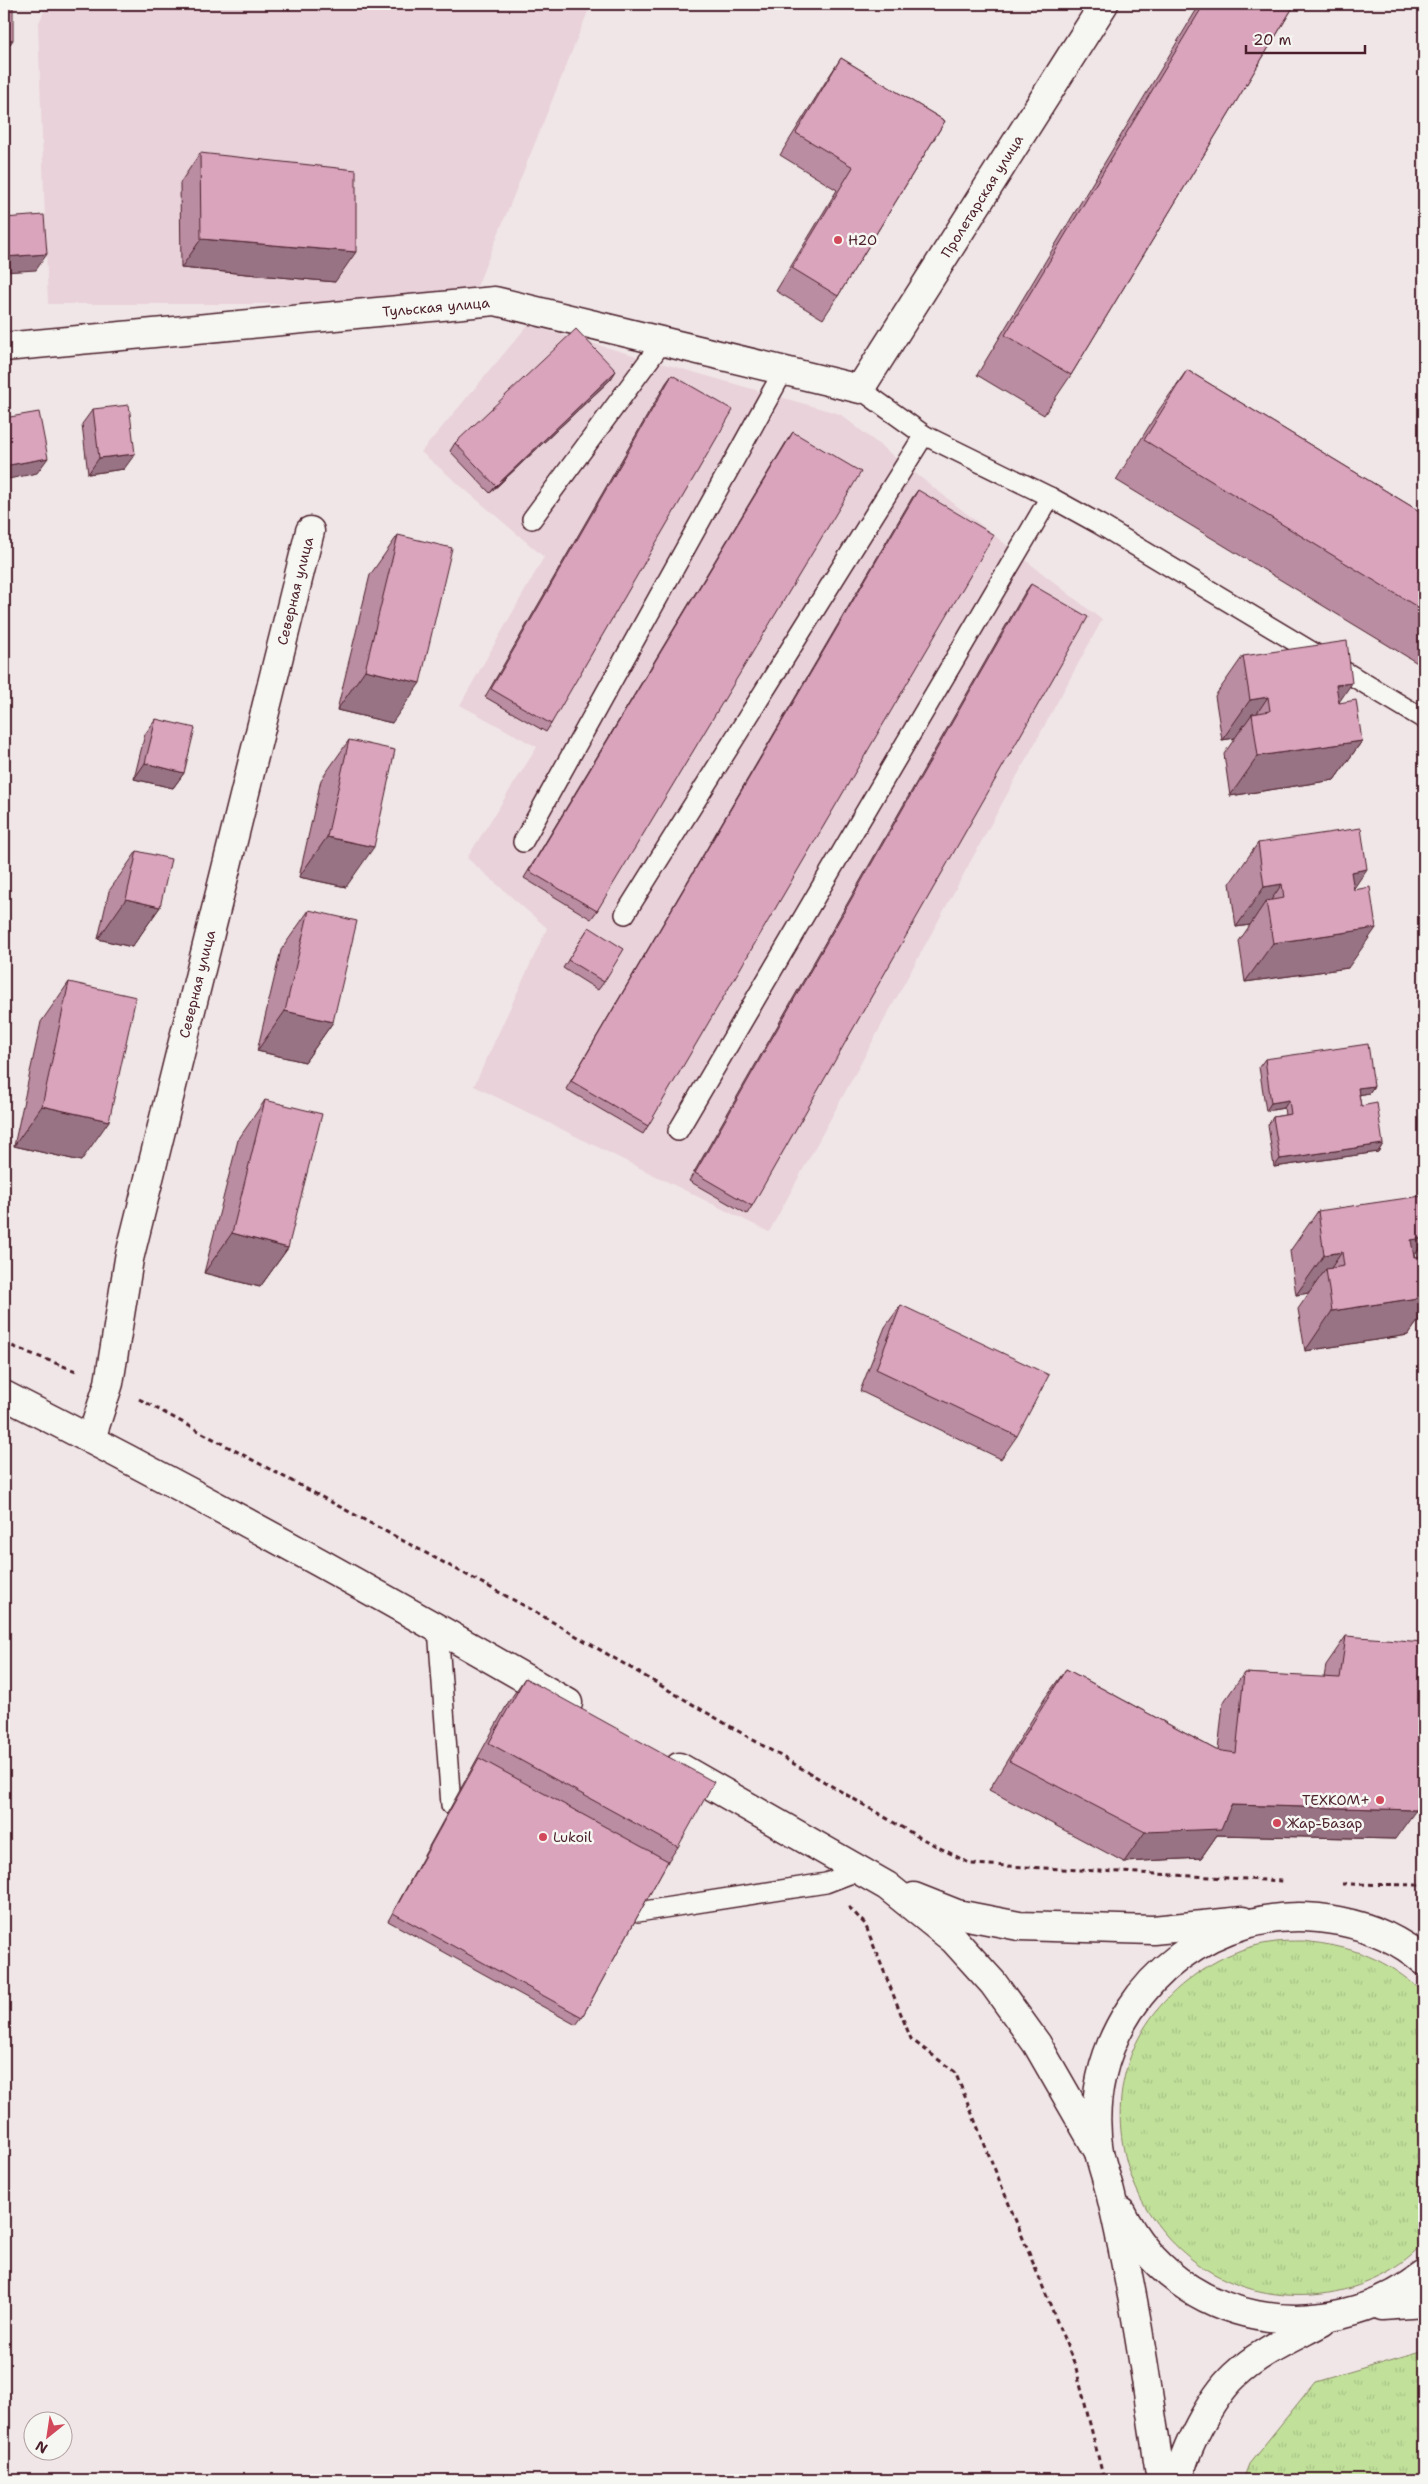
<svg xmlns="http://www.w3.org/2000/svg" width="1428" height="2484" font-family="'Shantell Sans',sans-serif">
	<defs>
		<pattern id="grass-tufts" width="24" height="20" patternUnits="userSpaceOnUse" patternTransform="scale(1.25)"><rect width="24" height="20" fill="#c1e19a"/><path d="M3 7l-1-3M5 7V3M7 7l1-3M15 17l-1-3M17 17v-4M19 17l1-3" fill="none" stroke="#a7c185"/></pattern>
	</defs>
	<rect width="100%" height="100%" fill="#f0e6e7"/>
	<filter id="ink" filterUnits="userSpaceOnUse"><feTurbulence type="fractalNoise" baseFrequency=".02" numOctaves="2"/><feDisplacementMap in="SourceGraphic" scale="10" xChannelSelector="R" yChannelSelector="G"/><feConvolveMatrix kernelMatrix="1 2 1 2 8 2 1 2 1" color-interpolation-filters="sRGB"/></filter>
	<g filter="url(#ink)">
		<g fill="#e9d2da">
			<polygon points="47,4 591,4 470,304 48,304 38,25"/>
			<polygon points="528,325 840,414 1102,620 769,1232 474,1086 547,928 467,858 537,747 460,705 544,557 421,452"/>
		</g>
		<g fill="url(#grass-tufts)" stroke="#868062">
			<path d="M1303 1941C1355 1947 1385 1958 1424 1993V2244C1398 2274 1352 2292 1313 2295 1140 2307 1049 2087 1188 1980 1211 1962 1240 1947 1269 1943 1280 1941 1292 1941 1303 1941Z"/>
			<polygon points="1424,2350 1424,2480 1243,2480 1249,2464 1315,2382"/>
		</g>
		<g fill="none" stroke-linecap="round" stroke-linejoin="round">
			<defs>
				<g id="lane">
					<polyline points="860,389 924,435 1050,497 1099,524 1424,719"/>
					<polyline points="532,519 663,341"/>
					<polyline points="523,842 784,370"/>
					<polyline points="625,914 924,435"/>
					<polyline points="678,1131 1050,497"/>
					<polyline points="438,1628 451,1805"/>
					<polyline points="638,1912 826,1883 860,1870"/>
				</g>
				<g id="street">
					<polyline points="4,347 495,301 860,389 1104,4"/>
					<polyline points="91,1439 109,1383 129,1259 310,531"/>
				</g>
				<g id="secondary">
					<path d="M4 1395C195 1492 383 1596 568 1703"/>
					<polyline points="679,1767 887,1886 954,1940 993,1983 1037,2044 1099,2152"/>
					<polyline points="914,1897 957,1914 1019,1926 1153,1930 1243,1921"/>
				</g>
				<g id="primary">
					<path d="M1121 2212C1178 2327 1325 2351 1424 2275"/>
					<polyline points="1382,2306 1424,2303"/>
					<path d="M1161 2480C1152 2421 1144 2360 1133 2301 1126 2265 1119 2228 1110 2192 1107 2179 1102 2166 1099 2152 1082 2051 1148 1951 1246 1924 1305 1908 1377 1920 1424 1961"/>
					<path d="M1179 2480C1183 2450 1212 2397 1234 2376 1259 2352 1292 2338 1322 2322"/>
				</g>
			</defs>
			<use href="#lane" stroke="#4a1f2b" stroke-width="22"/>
			<use href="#street" stroke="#4a1f2b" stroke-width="31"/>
			<use href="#secondary" stroke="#4a1f2b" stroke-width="31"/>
			<use href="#primary" stroke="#4a1f2b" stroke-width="31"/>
			<g stroke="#4a1f2b" stroke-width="3" stroke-dasharray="5 4" stroke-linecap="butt">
				<polyline points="4,1343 76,1371"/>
				<polyline points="139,1399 534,1611 915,1835 971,1864 1284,1881"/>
				<polyline points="1342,1884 1424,1885"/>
				<polyline points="849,1907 865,1924 911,2039 955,2072 1076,2368 1104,2480"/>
			</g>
			<use href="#lane" stroke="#f6f6f2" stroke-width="19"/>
			<use href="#street" stroke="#f6f6f2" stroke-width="28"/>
			<use href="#secondary" stroke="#f6f6f2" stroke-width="28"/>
			<use href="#primary" stroke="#f6f6f2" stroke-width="28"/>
		</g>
		<g fill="#bb8da2" stroke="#4a1f2b">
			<polygon points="1200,4 1295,4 1071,375 1044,415 977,375"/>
			<polygon points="841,58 945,121 838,296 823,319 776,291 837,190 780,155 826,81"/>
			<polygon points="200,153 335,282 181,268 180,183"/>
			<polygon points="1187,370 1424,514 1424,667 1116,480 1159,410"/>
			<polygon points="672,375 551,724 546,732 485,697 666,383"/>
			<polygon points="611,379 490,493 450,451 455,443"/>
			<polygon points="93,409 124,469 88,474 82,424"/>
			<polygon points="793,432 597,911 591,919 524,878 788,439"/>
			<polygon points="918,490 648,1126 643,1134 566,1089 912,498"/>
			<polygon points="398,535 392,723 337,710 370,575"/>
			<polygon points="1031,584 752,1206 747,1214 689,1181 1025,592"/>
			<polygon points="1243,656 1339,702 1362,741 1334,780 1230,796 1224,754 1235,738 1222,740 1215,696"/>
			<polygon points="156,719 184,773 173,788 134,779 145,734"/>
			<polygon points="349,740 346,887 299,877 321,780"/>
			<polygon points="1258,843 1354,889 1348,968 1245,982 1239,941 1250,925 1236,927 1230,883"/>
			<polygon points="137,851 160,907 132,947 98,939 109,891"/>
			<polygon points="309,910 333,1022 305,1062 257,1051 281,950"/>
			<polygon points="589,927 604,982 598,990 563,968"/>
			<polygon points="69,982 81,1161 14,1146 41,1022"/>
			<polygon points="1265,1059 1374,1086 1369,1093 1359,1095 1361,1106 1383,1144 1378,1152 1274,1167 1268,1125 1273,1117 1285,1115 1284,1108 1266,1111 1259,1067"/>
			<polygon points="265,1100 288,1248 260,1287 204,1273 238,1140"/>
			<polygon points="1318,1211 1424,1242 1414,1257 1424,1256 1424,1313 1408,1335 1305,1351 1298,1309 1309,1293 1296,1295 1290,1251"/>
			<polygon points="901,1305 1017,1436 1001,1459 860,1391 885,1327"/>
			<polygon points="1346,1636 1395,1839 1217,1835 1201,1858 1124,1862 989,1790 1045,1698 1066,1669 1216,1750 1218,1751 1223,1703 1244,1673 1324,1678 1326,1665"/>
			<polygon points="525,1678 678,1847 668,1861 582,2017 576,2025 388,1921 509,1701"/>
		</g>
		<g fill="#987384" stroke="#4a1f2b">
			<polygon points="4,39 13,40 4,53"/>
			<polygon points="201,239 356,252 335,282 181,268"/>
			<polygon points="47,254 36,270 4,272 4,257"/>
			<polygon points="616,371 611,379 490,493 496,486"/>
			<polygon points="135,454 124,469 88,474 99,458"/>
			<polygon points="48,458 37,473 4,480 4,466"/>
			<polygon points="365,670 420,683 392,723 337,710"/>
			<polygon points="1352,683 1325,723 1336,685"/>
			<polygon points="1268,697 1253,719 1252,714 1235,738 1222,740 1250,700"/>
			<polygon points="1362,741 1334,780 1230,796 1258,756"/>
			<polygon points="145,763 184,773 173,788 134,779"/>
			<polygon points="327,837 374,847 346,887 299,877"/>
			<polygon points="1367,869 1340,909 1351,872"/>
			<polygon points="1282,884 1267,906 1266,901 1250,925 1236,927 1264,887"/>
			<polygon points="126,899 160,907 132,947 98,939"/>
			<polygon points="1376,928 1348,968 1245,982 1273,943"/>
			<polygon points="285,1011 333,1022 305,1062 257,1051"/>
			<polygon points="1374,1086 1369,1093 1353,1096 1358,1088"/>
			<polygon points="1289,1100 1284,1108 1266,1111 1271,1103"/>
			<polygon points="42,1106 109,1121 81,1161 14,1146"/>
			<polygon points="1383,1144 1378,1152 1274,1167 1280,1159"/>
			<polygon points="232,1233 288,1248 260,1287 204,1273"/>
			<polygon points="1424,1238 1424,1242 1399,1278 1411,1240"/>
			<polygon points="1342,1252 1327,1274 1326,1269 1309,1293 1296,1295 1324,1255"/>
			<polygon points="1424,1297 1424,1313 1408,1335 1305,1351 1332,1311"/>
			<polygon points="1231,1805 1416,1810 1395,1839 1217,1835 1201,1858 1124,1862 1145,1832"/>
		</g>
		<g fill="#d9a4bc" stroke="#4a1f2b">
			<polygon points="4,4 13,4 13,40 4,39"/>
			<polygon points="1204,4 1295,4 1071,375 1005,335"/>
			<polygon points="841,58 945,121 838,296 792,268 853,167 796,133"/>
			<polygon points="200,153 356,170 356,252 201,239"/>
			<polygon points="44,215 47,254 4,257 4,218"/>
			<polygon points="576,329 616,371 496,486 455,443"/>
			<polygon points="1187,370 1424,514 1424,611 1144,440"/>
			<polygon points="672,375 733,410 551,724 491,689"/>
			<polygon points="129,405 135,454 99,458 93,409"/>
			<polygon points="39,412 48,458 4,466 4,418"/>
			<polygon points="793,432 861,472 597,911 529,871"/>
			<polygon points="918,490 994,535 648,1126 571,1081"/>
			<polygon points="398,535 452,548 420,683 365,670"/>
			<polygon points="1031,584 1088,617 752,1206 695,1173"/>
			<polygon points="1347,641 1352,683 1336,685 1339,703 1356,700 1362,741 1258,756 1252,714 1270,711 1268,697 1250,700 1243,656"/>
			<polygon points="156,719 195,728 184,773 145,763"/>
			<polygon points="349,740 395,750 374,847 327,837"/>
			<polygon points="1361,828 1367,869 1351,872 1354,890 1370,887 1376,928 1273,943 1266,901 1284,898 1282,884 1264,887 1258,843"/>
			<polygon points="137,851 171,859 160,907 126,899"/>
			<polygon points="309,910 357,921 333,1022 285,1011"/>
			<polygon points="589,927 624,949 604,982 568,960"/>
			<polygon points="69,982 136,997 109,1121 42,1106"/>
			<polygon points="1368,1044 1374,1086 1358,1088 1361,1106 1377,1103 1383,1144 1280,1159 1273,1117 1291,1114 1289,1100 1271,1103 1265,1059"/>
			<polygon points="265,1100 322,1114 288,1248 232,1233"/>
			<polygon points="1421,1196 1424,1219 1424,1238 1411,1240 1414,1257 1424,1256 1424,1297 1332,1311 1326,1269 1344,1266 1342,1252 1324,1255 1318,1211"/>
			<polygon points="901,1305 1049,1375 1017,1436 876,1369"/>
			<polygon points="1346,1636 1424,1642 1424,1714 1416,1810 1231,1805 1221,1829 1145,1832 1009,1761 1066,1669 1216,1750 1236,1753 1244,1673 1340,1678"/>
			<polygon points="525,1678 714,1782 678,1847 489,1743"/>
			<polygon points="479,1758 668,1861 582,2017 393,1913"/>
		</g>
	</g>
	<g fill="#d1495b" stroke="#f6f6f2" stroke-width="2">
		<circle cx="838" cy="240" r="5"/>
		<circle cx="1380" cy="1800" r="5"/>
		<circle cx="1277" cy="1823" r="5"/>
		<circle cx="543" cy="1837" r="5"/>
	</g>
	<g text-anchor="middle" stroke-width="5" stroke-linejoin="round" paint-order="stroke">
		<g font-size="14" fill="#4a1f2b" stroke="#f6f6f2">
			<text transform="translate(982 196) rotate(-58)" y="5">Пролетарская улица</text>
			<text transform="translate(436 307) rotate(-5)" y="5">Тульская улица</text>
			<text transform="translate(295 591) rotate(-76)" y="5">Северная улица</text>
			<text transform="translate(197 984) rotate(-76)" y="5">Северная улица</text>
		</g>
		<g font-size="14" fill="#4a1f2b" stroke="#f6f6f2" text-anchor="start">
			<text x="848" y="245">Н2О</text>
			<text x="1370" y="1805" text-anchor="end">ТЕХКОМ+</text>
			<text x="1287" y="1828">Жар-Базар</text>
			<text x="553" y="1842">Lukoil</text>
		</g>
	</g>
	<rect width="1428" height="2484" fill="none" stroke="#f6f6f2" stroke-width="20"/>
	<rect x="10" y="10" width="1408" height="2464" fill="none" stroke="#4a1f2b" stroke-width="2" filter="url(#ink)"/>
	<g transform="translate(48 2436) rotate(210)"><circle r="24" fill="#f6f6f2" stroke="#b1a0a2"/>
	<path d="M0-4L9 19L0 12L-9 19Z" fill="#d1495b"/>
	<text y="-8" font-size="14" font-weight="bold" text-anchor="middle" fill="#4a1f2b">N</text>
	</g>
	<path d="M1246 45v8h119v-8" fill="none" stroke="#4a1f2b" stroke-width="2.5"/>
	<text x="1253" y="45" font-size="15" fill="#4a1f2b" stroke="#f6f6f2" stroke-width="4" paint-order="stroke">20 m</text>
</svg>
